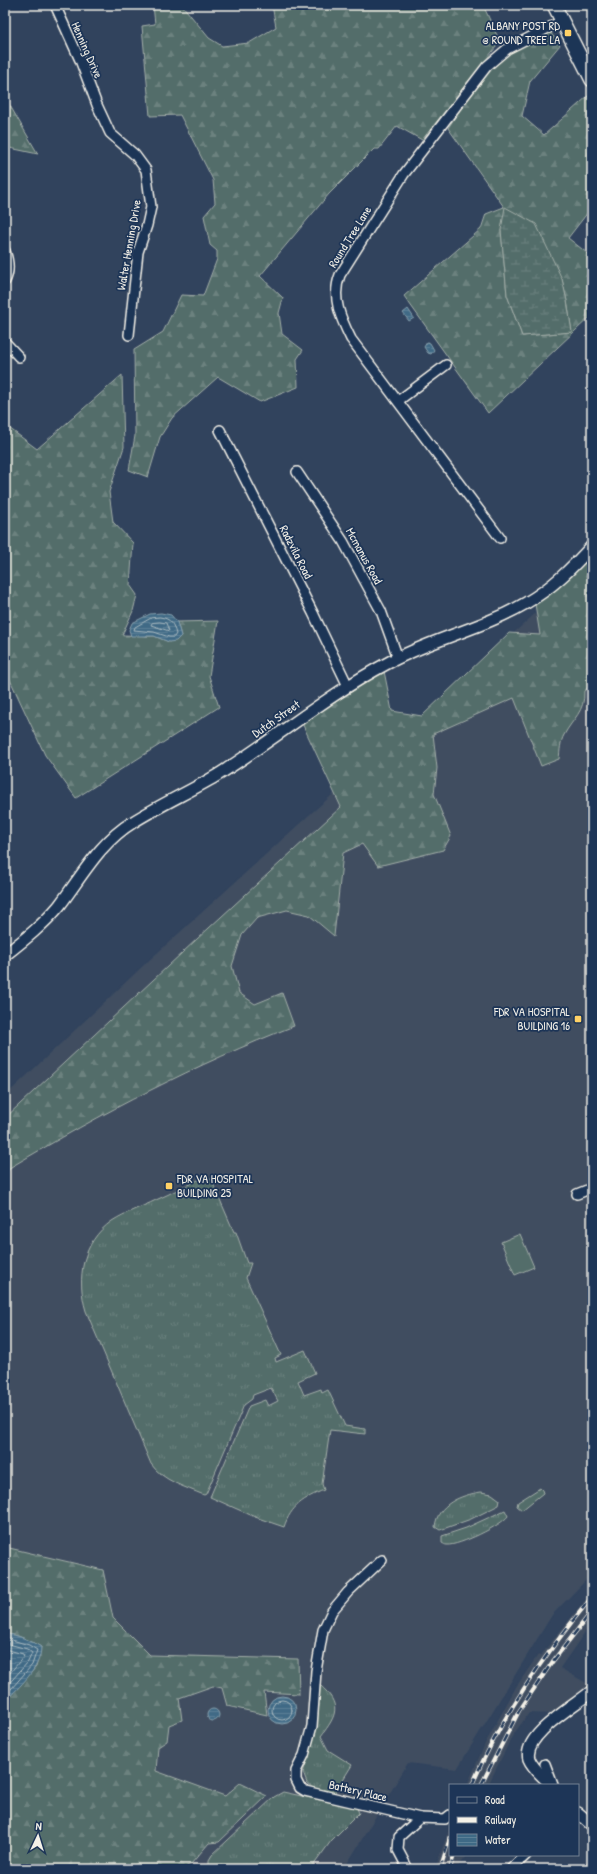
<svg xmlns="http://www.w3.org/2000/svg" width="597" height="1874" font-family="'Patrick Hand',sans-serif">
	<defs>
		<pattern id="grass-tufts" width="24" height="20" patternUnits="userSpaceOnUse"><rect width="24" height="20" fill="#536d6a"/><path d="M3 7l-1-3M5 7V3M7 7l1-3M15 17l-1-3M17 17v-4M19 17l1-3" fill="none" stroke="#6c827f"/></pattern>
		<pattern id="forest-firs" width="22" height="20" patternUnits="userSpaceOnUse"><rect width="22" height="20" fill="#536d6a"/><path d="M5 1l3.5 6h-7zM16 11l3.5 6h-7z" fill="#6c827f"/></pattern>
		<pattern id="wetland-marsh" width="20" height="14" patternUnits="userSpaceOnUse"><rect width="20" height="14" fill="#536d6a"/><path d="M1 5h8M5 5V1M11 12h8M15 12V8" fill="none" stroke="#6c827f"/></pattern>
		<pattern id="water-rules" width="6" height="5" patternUnits="userSpaceOnUse"><rect width="6" height="5" fill="#3f6a86"/><path d="M0 2.5h6" fill="none" stroke="#5b8097"/></pattern>
	</defs>
	<rect width="100%" height="100%" fill="#31435d"/>
	<filter id="ink" filterUnits="userSpaceOnUse"><feTurbulence type="fractalNoise" baseFrequency=".025" numOctaves="2"/><feDisplacementMap in="SourceGraphic" scale="8" xChannelSelector="R" yChannelSelector="G"/><feConvolveMatrix kernelMatrix="1 2 1 2 8 2 1 2 1" color-interpolation-filters="sRGB"/></filter>
	<g filter="url(#ink)">
		<g fill="#3f4d61">
			<polygon points="592,556 592,1574 552,1615 457,1769 408,1763 344,1869 5,1869 5,1096 145,964 308,816 416,722 549,601"/>
			<polygon points="592,1592 592,1622 560,1668 590,1685 554,1714 529,1713 513,1735 488,1785 467,1785 485,1744 516,1687 538,1655 540,1656"/>
			<polygon points="450,1826 450,1855 468,1855 456,1869 435,1869"/>
		</g>
		<g fill="url(#grass-tufts)" stroke="#a4afa9">
			<path d="M203 1178 211 1179 234 1232H236L247 1263H251L246 1278 281 1355 275 1358 276 1362 305 1350 315 1373 298 1381 304 1395 321 1389 322 1393 328 1390 345 1426 365 1429V1434L330 1430 322 1484 324 1490C304 1498 291 1506 284 1527L255 1517 210 1497 249 1406 265 1400 268 1406 278 1401 271 1388 253 1395 252 1399 244 1405 206 1494 204 1495C185 1487 163 1481 151 1464L86 1311C76 1278 82 1242 112 1221 126 1212 142 1207 156 1200 172 1193 188 1184 203 1178Z"/>
			<polygon points="540,1488 542,1490 543,1493 522,1510 517,1506 518,1502"/>
			<path d="M481 1492 492 1494 500 1500 499 1505 471 1519 440 1530 435 1527C437 1504 461 1495 481 1492Z"/>
			<path d="M505 1510 508 1516C502 1525 459 1546 447 1545 445 1545 444 1544 442 1543V1536L466 1528Z"/>
			<path d="M320 1685C342 1705 337 1715 321 1736L328 1750 352 1765 334 1794 314 1789 307 1783 303 1773 317 1723Z"/>
			<polygon points="283,1792 357,1808 359,1813 331,1841 313,1866 314,1869 232,1869 226,1865 221,1869 213,1869 209,1865 209,1860 212,1855 274,1797"/>
		</g>
		<g fill="url(#forest-firs)" stroke="#a4afa9" fill-rule="evenodd">
			<polygon points="153,5 182,5 209,38 222,46 249,43 276,27 272,5 483,5 500,42 422,140 397,126 379,149 374,149 329,194 260,276 283,298 279,313 282,334 303,350 297,359 298,387 260,402 218,377 172,418 160,437 148,477 129,470 135,436 134,350 163,332 181,295 203,296 217,259 217,251 210,245 204,216 215,203 213,180 180,115 150,116 142,26 155,24"/>
			<path d="M550 32 560 45 530 81 522 116 544 135 589 95 592 99V207L568 238 592 257V315L488 413 404 296 481 229 486 214 504 207 448 128 478 82 506 54ZM501 230 562 279 567 301 572 332 522 336 507 295Z"/>
			<polygon points="5,97 38,154 5,147"/>
			<polygon points="122,375 124,447 109,492 113,522 133,543 130,585 137,595 133,611 122,635 154,636 169,642 181,636 177,622 218,621 209,676 219,707 76,798 45,755 5,669 5,425 37,449"/>
			<path d="M592 553V685L584 691C585 712 573 718 564 735 560 742 560 751 559 759L541 766 514 698 433 734 437 768 434 794 451 836 443 850 378 866 362 844 343 853 334 936 309 915 287 910 257 918 242 935 232 966 239 993 255 1004 282 993 294 1026C196 1064 102 1113 11 1167L5 1175V1118L197 939 341 807 302 723 384 671 392 711 422 716 509 633 540 635 535 604 569 578Z"/>
			<path d="M5 1547 103 1570 113 1618 150 1655 298 1659 299 1694 264 1692 267 1715 227 1706 222 1688 213 1686 179 1698 182 1720 169 1725 167 1741 158 1747 156 1771 225 1796 240 1783 267 1796 219 1842 209 1843 191 1864 181 1869H5V1702L36 1667 41 1647C31 1641 17 1634 5 1634Z"/>
		</g>
		<polygon fill="url(#wetland-marsh)" stroke="#a4afa9" points="505,207 536,224 562,279 567,301 572,332 522,336 507,295 501,230"/>
		<polygon fill="#536d6a" stroke="#a4afa9" points="520,1234 534,1267 515,1275 501,1242"/>
		<g fill="url(#water-rules)" stroke="#87a0ad">
			<polygon points="408,309 414,318 409,321 403,313"/>
			<polygon points="427,342 430,343 434,350 431,354 428,353 424,347"/>
			<polygon points="161,613 171,615 177,622 181,636 176,641 169,642 154,636 131,636 129,630 132,623 150,614"/>
			<path d="M5 1634C17 1634 31 1641 41 1647 41 1669 19 1686 5 1702Z"/>
			<circle cx="282" cy="1710" r="14"/>
			<circle cx="213" cy="1715" r="6"/>
		</g>
		<g fill="none" stroke-linecap="round" stroke-linejoin="round">
			<g stroke="#acbbc1" stroke-width="1">
				<path d="M160 617C172 619 173 624 176 634L174 637H169L154 632 134 630 135 627 151 618Z"/>
				<polygon points="160,622 166,623 169,631 151,625 152,623"/>
				<polyline points="5,1638 29,1645 37,1650 32,1665 5,1696"/>
				<polyline points="5,1643 27,1649 32,1653 28,1662 5,1688"/>
				<polyline points="5,1649 23,1654 24,1656 5,1679"/>
				<circle cx="282" cy="1710" r="10"/>
			</g>
			<defs>
				<g id="minor">
					<polyline points="55,5 80,60 97,105 110,133 135,155 146,170 151,207 147,225 138,252 129,335"/>
					<path d="M5 251C9 262 10 271 5 281"/>
					<polyline points="5,342 19,357"/>
					<polyline points="398,401 446,365"/>
					<polyline points="220,430 313,613 348,686"/>
					<polyline points="297,472 343,541 381,611 398,658"/>
					<path d="M500 538 351 339C341 319 331 298 340 275L404 174 487 66 507 49 562 21"/>
					<polyline points="577,1194 592,1188"/>
					<polyline points="382,1560 348,1592 332,1611 323,1630 316,1671 312,1726 304,1755 296,1771 296,1780 300,1788 305,1791 420,1818"/>
					<polyline points="545,1764 553,1785"/>
					<polyline points="408,1869 398,1850 399,1837 420,1818 445,1819 450,1815"/>
					<polyline points="511,1869 526,1855"/>
				</g>
				<g id="tertiary">
					<path d="M5 955C24 940 43 925 59 906 82 876 100 842 133 822 160 805 189 792 216 776 274 740 326 696 386 664 431 639 482 629 526 603 552 588 572 568 592 546"/>
					<path d="M551 1785C544 1777 533 1769 529 1759 522 1735 576 1705 592 1691"/>
					<polyline points="578,1813 592,1825"/>
				</g>
				<polyline id="secondary" points="554,5 592,80"/>
			</defs>
			<use href="#minor" stroke="#f4f1e8" stroke-width="12"/>
			<use href="#tertiary" stroke="#f4f1e8" stroke-width="14"/>
			<use href="#secondary" stroke="#f4f1e8" stroke-width="16"/>
			<use href="#minor" stroke="#1d3557" stroke-width="9"/>
			<use href="#tertiary" stroke="#1d3557" stroke-width="11"/>
			<use href="#secondary" stroke="#1d3557" stroke-width="13"/>
			<defs>
				<g id="rail">
					<path d="M472 1785C502 1715 544 1655 592 1597"/>
					<polyline points="481,1785 519,1711 553,1661 592,1611"/>
					<polyline points="440,1869 450,1838"/>
					<polyline points="450,1869 454,1855"/>
				</g>
			</defs>
			<use href="#rail" stroke="#f4f1e8" stroke-width="4"/>
			<use href="#rail" stroke="#1d3557" stroke-width="2.5" stroke-dasharray="8" stroke-linecap="butt"/>
		</g>
	</g>
	<g fill="#ffd166" stroke="#1d3557" stroke-width="1.5">
		<rect x="564" y="29" width="8" height="8" rx="2"/>
		<rect x="574" y="1015" width="8" height="8" rx="2"/>
		<rect x="165" y="1182" width="8" height="8" rx="2"/>
	</g>
	<g text-anchor="middle" stroke-width="3.5" stroke-linejoin="round" paint-order="stroke">
		<g font-size="12" fill="#f4f1e8" stroke="#1d3557" text-anchor="end">
			<text x="560" y="30">ALBANY POST RD<tspan x="560" dy="14">@ ROUND TREE LA</tspan></text>
			<text x="570" y="1016">FDR VA HOSPITAL<tspan x="570" dy="14">BUILDING 16</tspan></text>
			<text x="177" y="1183" text-anchor="start">FDR VA HOSPITAL<tspan x="177" dy="14">BUILDING 25</tspan></text>
		</g>
		<g font-size="12" fill="#f4f1e8" stroke="#1d3557">
			<text transform="translate(87 50) rotate(66)" y="4">Henning Drive</text>
			<text transform="translate(350 237) rotate(-58)" y="4">Round Tree Lane</text>
			<text transform="translate(129 245) rotate(-80)" y="4">Walter Henning Drive</text>
			<text transform="translate(296 552) rotate(63)" y="4">Radzvila Road</text>
			<text transform="translate(364 556) rotate(61)" y="4">Mcmanus Road</text>
			<text transform="translate(276 719) rotate(-35)" y="4">Dutch Street</text>
			<text transform="translate(358 1791) rotate(13)" y="4">Battery Place</text>
		</g>
	</g>
	<rect width="597" height="1874" fill="none" stroke="#1d3557" stroke-width="20"/>
	<rect x="10" y="10" width="577" height="1854" fill="none" stroke="#f4f1e8" stroke-width="1.5" filter="url(#ink)"/>
	<rect x="449" y="1784" width="130" height="72" fill="#1d3557" stroke="#738091"/>
	<rect x="457" y="1797" width="20" height="6" fill="#1d3557" stroke="#738091"/>
	<text x="485" y="1804" font-size="12" fill="#f4f1e8">Road</text>
	<rect x="457" y="1817" width="20" height="6" fill="#f4f1e8" stroke="#738091"/>
	<text x="485" y="1824" font-size="12" fill="#f4f1e8">Railway</text>
	<rect x="457" y="1834" width="20" height="12" fill="url(#water-rules)" stroke="#738091"/>
	<text x="485" y="1844" font-size="12" fill="#f4f1e8">Water</text>
	<g transform="translate(38 1836) rotate(4)" stroke="#1d3557" stroke-width="3" paint-order="stroke">
	<path d="M0-3L7 15L0 10L-7 15Z" fill="#f4f1e8"/>
	<text y="-6" font-size="11" font-weight="bold" text-anchor="middle" fill="#f4f1e8">N</text>
	</g>
</svg>
